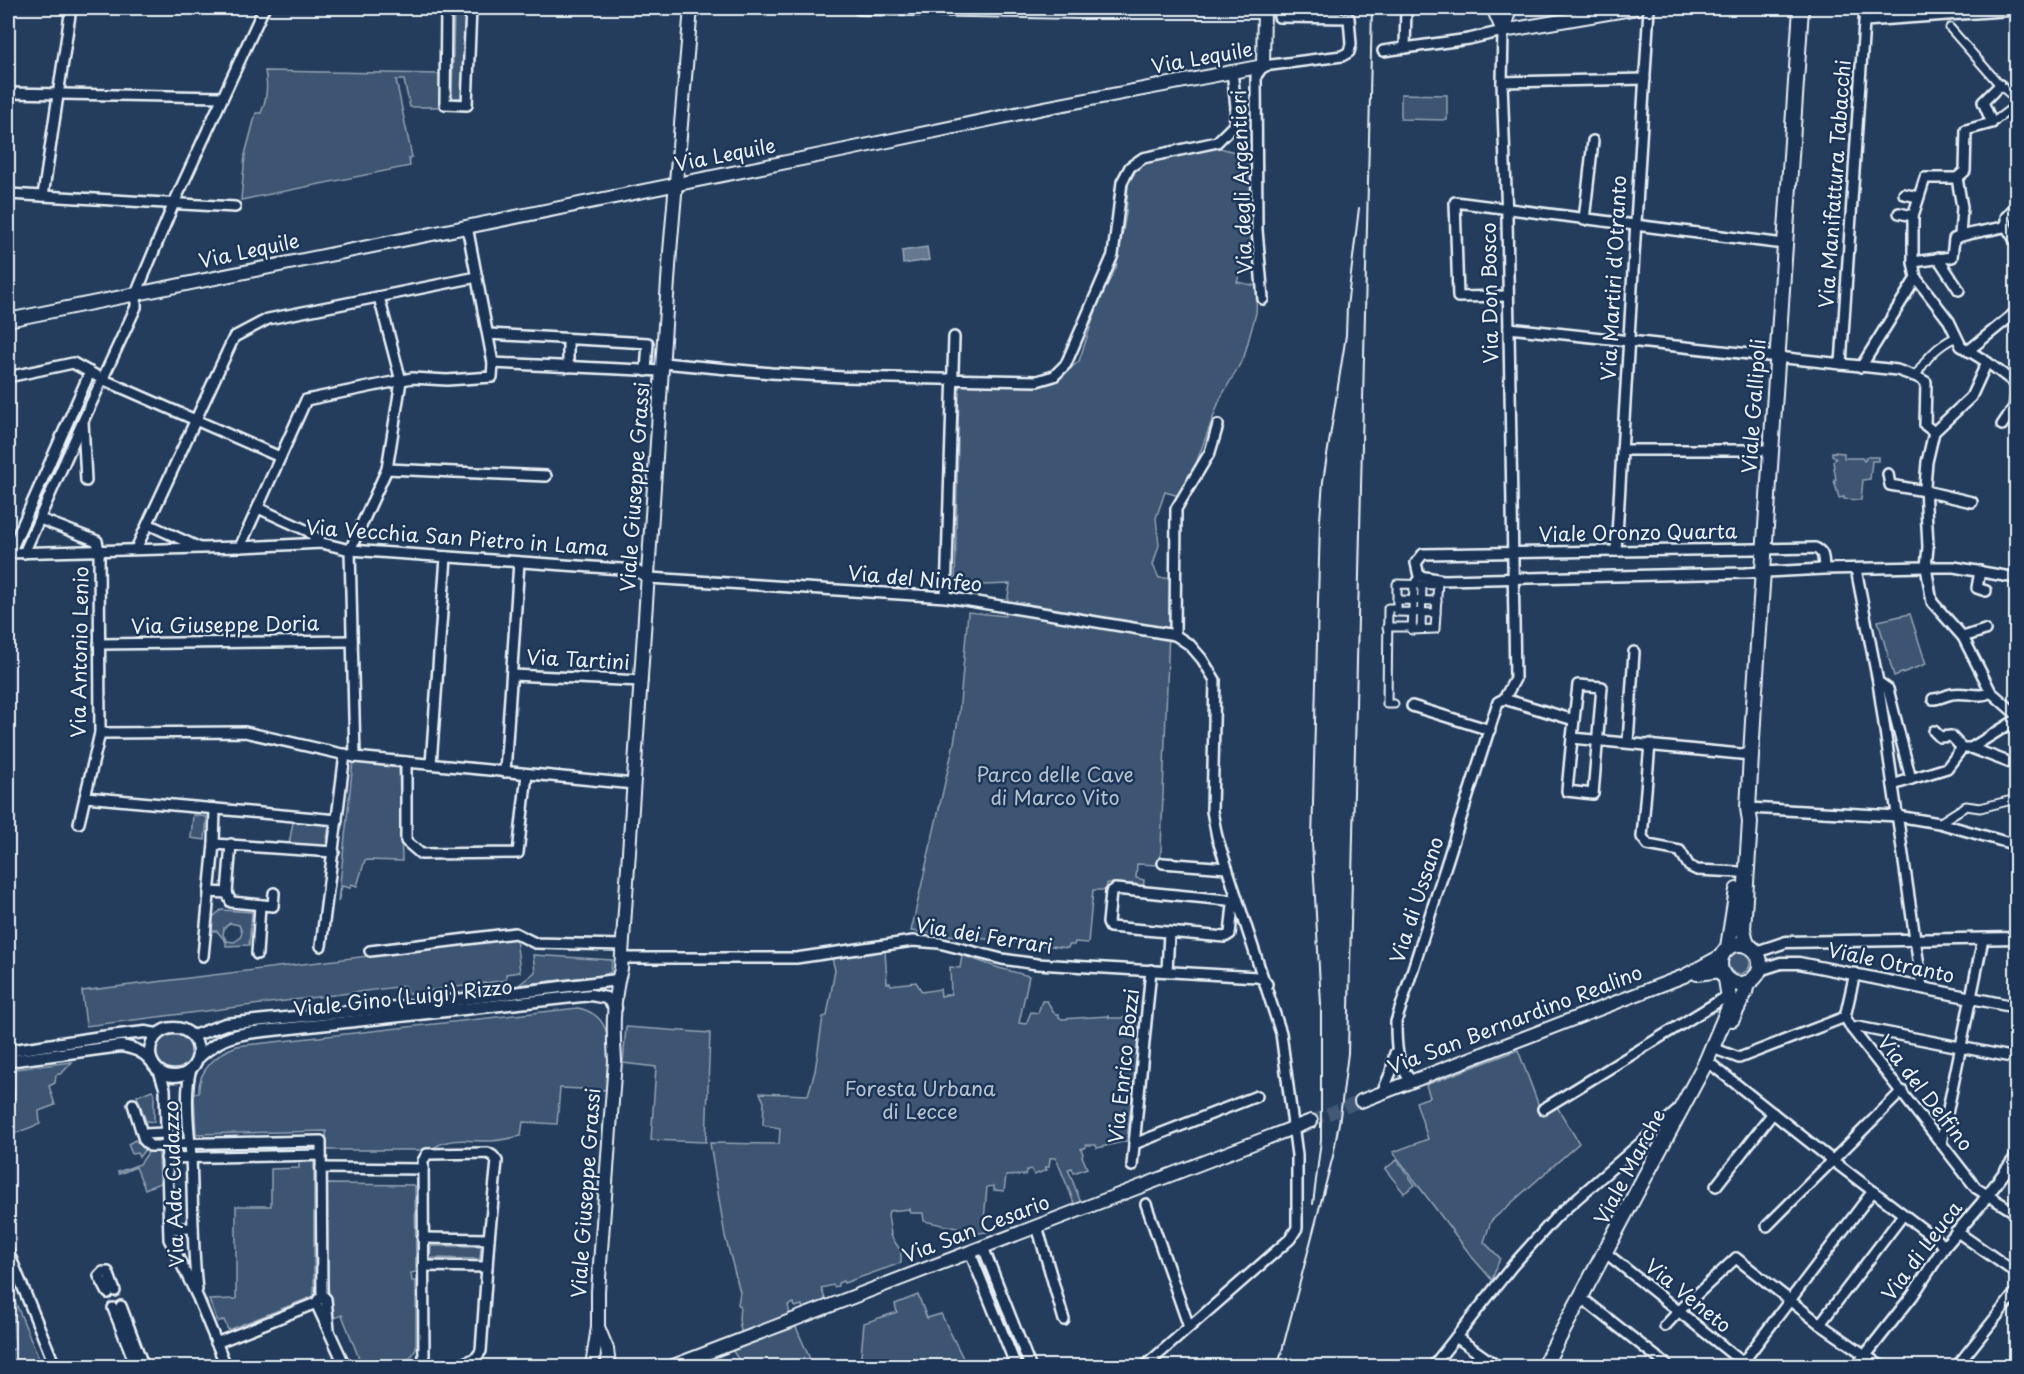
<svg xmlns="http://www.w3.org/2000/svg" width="2024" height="1374" font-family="'Playpen Sans',sans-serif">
	<rect width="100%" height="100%" fill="#253d5d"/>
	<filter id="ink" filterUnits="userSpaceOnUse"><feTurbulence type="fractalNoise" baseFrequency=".0167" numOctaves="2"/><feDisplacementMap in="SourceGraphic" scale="12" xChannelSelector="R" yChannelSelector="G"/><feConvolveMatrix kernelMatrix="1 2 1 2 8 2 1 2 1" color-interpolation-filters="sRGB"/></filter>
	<g filter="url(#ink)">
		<g fill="#3e5472" stroke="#93a2b5" stroke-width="1.5" fill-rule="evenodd">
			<polygon points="454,8 465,9 463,98 452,98"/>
			<path d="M265 71 442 74 441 107H410L404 80H396L412 157 409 158 410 166 241 200 245 155 256 113H261C267 99 268 85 265 71Z"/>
			<polygon points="1401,94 1447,95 1447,120 1401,119"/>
			<polygon points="1220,148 1254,157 1253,239 1237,282 1257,286 1256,313 1244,357 1220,399 1191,477 1179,496 1165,492 1156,518 1159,545 1153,565 1159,578 1173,578 1169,629 1161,850 1159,865 1137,864 1136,878 1144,880 1143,888 1135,888 1135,884 1107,883 1106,890 1093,890 1088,943 1075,942 1074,945 1069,945 1068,948 911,931 954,743 959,714 968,612 1005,616 1010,584 955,586 959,383 1036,385 1057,380 1079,361 1101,295 1116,268 1126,214 1128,185 1136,170 1148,162"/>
			<polygon points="1832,452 1844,453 1844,458 1862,458 1864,461 1866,459 1865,457 1878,457 1878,461 1872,461 1870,479 1863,480 1861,500 1844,499 1844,497 1839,498 1834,480 1836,480 1833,461 1836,459 1832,455"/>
			<polygon points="1910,614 1926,664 1894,676 1878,621"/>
			<polygon points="353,762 399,768 402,861 365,860 357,886 351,884 350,888 342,886 338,902"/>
			<polygon points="193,815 207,817 205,840 191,838"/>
			<polygon points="293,822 329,825 326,847 289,844"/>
			<path d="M221 910 252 912 249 945 226 946V942L217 931H212L213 917ZM230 923 239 925 242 932 240 938 234 942 227 941 223 935 224 928Z"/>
			<polygon points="516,938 520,972 506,974 506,980 407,994 405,986 86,1026 82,991"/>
			<path d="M885 950 887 983H890L891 985 916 982 922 992 940 989 941 996 951 994 950 967 960 968 962 955 999 968 1029 976 1019 1023 1026 1024 1031 1012 1038 1013 1042 1001H1047L1055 1014H1059V1017L1062 1019 1108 1016 1109 1018H1141L1135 1086 1133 1087 1127 1141 1097 1148 1096 1145H1086V1147L1081 1149 1083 1154 1082 1156 1087 1168 1074 1173 1072 1168 1068 1169 1081 1203 1075 1205 1056 1158H1050L1049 1167H1045L1047 1170 1034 1175 1031 1169 1027 1170 1025 1175 1006 1176 1004 1191 994 1190V1186L987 1187 984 1220 981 1221 987 1232 979 1233 924 1221 923 1213H910L909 1209 889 1211 888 1215 891 1234 890 1235 901 1251V1263L844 1283 843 1281 838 1283V1286L834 1287 833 1285 821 1288 826 1301 803 1310 802 1305 795 1307 794 1303 788 1305 790 1315 742 1334C738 1319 739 1320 740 1306L738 1305 740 1292 725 1236 710 1143 779 1144 780 1128 763 1125 764 1102 760 1093 808 1095 815 1071 823 1017 827 1016 835 970 832 958Z"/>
			<circle cx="1739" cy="963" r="11"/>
			<polygon points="533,955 612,960 611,972 604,975 519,985 535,972"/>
			<path d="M578 1008C619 1016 608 1059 607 1090L560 1088 557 1124 523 1122 521 1136C512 1138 502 1140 492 1141 472 1142 448 1135 431 1150H327L326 1131 196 1134 194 1093H199C197 1070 218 1053 237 1046Z"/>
			<polygon points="626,1027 710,1033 706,1142 651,1140 656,1067 623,1063"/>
			<circle cx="174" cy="1051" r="18"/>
			<polygon points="1518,1050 1542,1114 1556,1105 1579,1143 1491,1221 1484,1242 1500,1258 1492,1280 1472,1257 1393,1152 1428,1139 1416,1102 1430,1097 1426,1085"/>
			<polygon points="72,1062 62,1073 56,1075 55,1083 49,1086 55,1105 39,1111 40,1124 13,1134 15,1069"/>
			<polygon points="152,1090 154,1094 154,1122 146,1121 137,1096"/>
			<polygon points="135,1140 145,1149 139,1157 137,1153 132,1154 128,1144"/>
			<polygon points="149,1151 159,1152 160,1183 145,1189 136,1167 119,1174 118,1172 140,1164"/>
			<polygon points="1397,1160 1415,1185 1404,1193 1385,1169"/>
			<polygon points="299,1162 314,1162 314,1296 228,1330 224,1320 218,1322 209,1300 236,1299 236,1206 271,1206 271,1169 299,1168"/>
			<polygon points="327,1184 414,1185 415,1186 416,1272 411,1273 412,1281 416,1281 416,1349 413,1354 407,1362 396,1366 362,1366 342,1315 332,1319 327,1277"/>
			<polygon points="431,1246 481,1246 480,1259 430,1258"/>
			<polygon points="12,1294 42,1366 8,1366 8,1350 15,1349"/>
			<polygon points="918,1295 927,1318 941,1314 967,1366 860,1366 864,1323 897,1312 895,1304"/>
			<polygon points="796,1327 813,1366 743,1366 732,1350"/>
		</g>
		<polygon fill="#657890" stroke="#99a8ba" stroke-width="1.5" points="927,247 929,260 903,264 902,251"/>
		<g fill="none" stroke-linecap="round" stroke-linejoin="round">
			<polyline stroke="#425874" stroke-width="12" stroke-dasharray="12 6" stroke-linecap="butt" points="1311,1121 1361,1101"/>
			<defs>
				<g id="pedestrian">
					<polyline points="1950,28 2000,85 2016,99"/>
					<polyline points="1992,123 2016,105"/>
					<path d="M1916 376C1926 358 1937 346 1956 337"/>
					<polyline points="1416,581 1414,585 1412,630 1435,629 1438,580"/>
					<polyline points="1397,600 1437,601"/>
					<polyline points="1397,608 1397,612 1436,613"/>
					<polyline points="1387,627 1413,627"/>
					<polyline points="1421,629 1422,585"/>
					<polyline points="1394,704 1387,704 1388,608 1397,608 1397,584 1438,585"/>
					<polyline points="1939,823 1966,806 1980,808 2016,799"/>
				</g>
				<g id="minor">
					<polyline points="446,8 445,104 467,105 471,8"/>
					<polyline points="1865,21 2016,10"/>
					<polyline points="1405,48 1406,8 1409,8"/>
					<path d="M1383 51 1469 39 1503 31 1502 82 1507 217 1515 679 1504 699 1498 702 1396 1022C1396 1044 1396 1063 1411 1081"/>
					<polyline points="1502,82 1645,79"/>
					<polyline points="8,93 222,97"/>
					<polyline points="1957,178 1925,178 1913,216 1913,262 1916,278 1949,321 1961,346 1987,362 2016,384"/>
					<polyline points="1957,178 1965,171 1966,130 1992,123 1983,102 2000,85"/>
					<polyline points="1957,178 1962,207 1960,236"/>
					<polyline points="8,194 235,207"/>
					<polyline points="1904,194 1918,197"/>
					<polyline points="43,196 71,8"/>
					<polyline points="1899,213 1913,216"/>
					<polyline points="1584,220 1593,141"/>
					<polyline points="2006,226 2016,242"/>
					<polyline points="1938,258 1959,290"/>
					<path d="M1913 262 1952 257 1954 239C1967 232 1991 231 2006 226V217L2016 206"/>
					<polyline points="1508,296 1458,297 1455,202 1784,244"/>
					<polyline points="1263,299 1257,230 1256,76 1263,66 1342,56 1349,52 1351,44 1349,18 1279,17"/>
					<polyline points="1509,328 1897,370 1917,377 1926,382 1925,425 1934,432"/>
					<polyline points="488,334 648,343 646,371"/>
					<polyline points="1968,351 2016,312"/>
					<polyline points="1987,362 1971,397 1934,432 1927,462 1925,486 1928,547 1926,567 1932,602 1963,637 1991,692 2016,714"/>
					<polyline points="493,363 662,371"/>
					<polyline points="663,363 771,373 843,377 1037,381 1054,376 1066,364 1113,255 1122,182 1130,167 1143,158 1217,142 1234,125 1236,107 1232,71"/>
					<polyline points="1841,364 1865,8"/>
					<polyline points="568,367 568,339"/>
					<polyline points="1861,367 1916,278"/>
					<polyline points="8,377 73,363 102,379 280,457"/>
					<polyline points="2002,425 2014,407 2016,395"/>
					<polyline points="1622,450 1770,450"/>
					<polyline points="387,469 546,476"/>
					<polyline points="1888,474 1890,485 1925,491 1972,502"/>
					<polyline points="86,481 83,421 136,307 136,294 174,203 264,8"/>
					<polyline points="258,508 308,531 322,543"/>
					<polyline points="40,519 97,541 99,550 100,733 79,823"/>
					<polyline points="148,524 198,547"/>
					<polyline points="240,547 306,400 412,378 447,380 492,377 493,363 467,226"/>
					<polyline points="136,549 234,337 268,319 477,277"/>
					<polyline points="1616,551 1649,8"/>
					<polyline points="8,553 240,547 322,543 350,550 635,570 649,578 946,597 1175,635 1190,645 1202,659 1215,680 1212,811 1217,837 1281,1033 1297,1155 1297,1228 1290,1239 1145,1366"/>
					<polyline points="10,553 90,372"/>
					<polyline points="24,553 82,423"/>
					<path d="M1824 569C1823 560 1825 552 1815 548L1423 554 1416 563 1419 576 1443 580 1745 573 1824 569 1926 567H1954L2016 578"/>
					<polyline points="1856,569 1878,682 1922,987"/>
					<polyline points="1980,571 1977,588 1986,591"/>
					<polyline points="946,597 954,337"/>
					<polyline points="1175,635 1176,509 1210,452 1218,425"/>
					<polyline points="1963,637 1985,630"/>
					<polyline points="99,644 352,641"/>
					<polyline points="512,675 642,681"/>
					<polyline points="1878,682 1888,689 1911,779 1893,785"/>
					<polyline points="1504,699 1574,720 1572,738 1751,755"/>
					<path d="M1933 699C1941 699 1945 695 1952 694 1966 691 1979 699 1991 692"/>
					<polyline points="1412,706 1490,730"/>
					<polyline points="1934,731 1940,737 1951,736 1962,748"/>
					<polyline points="100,733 245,732 355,757 634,784"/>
					<polyline points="1572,738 1567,791 1593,794 1602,687 1578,685 1574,720"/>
					<polyline points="1628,742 1634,652"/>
					<polyline points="1650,744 1642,837 1648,845 1680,851 1689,866 1697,870 1739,872"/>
					<polyline points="1971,748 2016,765"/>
					<polyline points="355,757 350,550 387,469 401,381 379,297"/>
					<polyline points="406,762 406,841 421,854 518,853 527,774"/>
					<polyline points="431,764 446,557"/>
					<polyline points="505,772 519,562"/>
					<polyline points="1911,779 1947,768 1962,748 1971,748 2016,720"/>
					<polyline points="85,797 337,820"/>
					<polyline points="1748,808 1897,816 1939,823 2016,845"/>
					<polyline points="214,844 334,852"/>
					<polyline points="1163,863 1227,868"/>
					<polygon points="1115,889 1237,901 1233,905 1230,934 1225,937 1110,927 1108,923 1111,892"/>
					<polyline points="209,892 227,893 231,902 273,906 274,893"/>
					<polyline points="227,893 231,844"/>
					<polyline points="321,946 345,754"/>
					<polyline points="370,951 515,933 535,943 623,945"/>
					<polyline points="257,954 260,905"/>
					<polyline points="203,956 214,844 215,809"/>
					<polyline points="622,958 796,958 913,941 939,943 1002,959 1037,964 1257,977 1263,979 1267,984"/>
					<polyline points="1167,971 1169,933"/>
					<polyline points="1855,973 1845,1017 1852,1029 1976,1188 2016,1213"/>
					<polyline points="1852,1029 1858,1027 2016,1058"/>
					<polyline points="1718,1050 1739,1058 1845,1017"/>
					<polyline points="1712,1065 1832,1160 1945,1246"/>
					<path d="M191 1069C184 1091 189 1133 191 1156 193 1201 192 1245 197 1290"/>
					<polyline points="159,1071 165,1089 169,1239 198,1298 226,1366"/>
					<polyline points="8,1092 8,1100"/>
					<polyline points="1382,1093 1391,1072 1395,1053"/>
					<polyline points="133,1104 144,1140 150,1146 166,1146"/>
					<polyline points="1543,1109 1729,995"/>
					<polyline points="144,1134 165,1133"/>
					<polyline points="1941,1143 1983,939"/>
					<polyline points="166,1144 321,1141 322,1295 326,1299 329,1330"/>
					<polyline points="1134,1144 1257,1096"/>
					<polyline points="166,1158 321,1155"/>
					<polyline points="1132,1166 1151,970"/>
					<polyline points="321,1168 423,1169"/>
					<polyline points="1716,1186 1773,1113"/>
					<polyline points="1146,1204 1189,1327"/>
					<polyline points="1037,1226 1064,1320"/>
					<polyline points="1767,1226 1902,1091"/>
					<polyline points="169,1229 193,1228"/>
					<polyline points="1956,1231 2016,1273"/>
					<polyline points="423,1238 489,1239"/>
					<polyline points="983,1247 1030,1366"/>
					<polyline points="8,1251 55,1366"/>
					<polyline points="970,1252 1016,1366"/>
					<polyline points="1606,1253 1747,1366"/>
					<polyline points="423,1266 487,1267"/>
					<polyline points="108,1293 99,1276 103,1272 108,1272 115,1291"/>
					<polyline points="319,1299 316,1303 345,1366"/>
					<polyline points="1587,1302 1668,1366"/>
					<polyline points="121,1306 143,1365"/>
					<polyline points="113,1308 136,1366"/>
					<polyline points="1820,1324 1903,1215"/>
					<polyline points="1665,1326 1678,1312 1736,1258 1820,1324 1881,1366"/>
					<polyline points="1456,1337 1497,1366"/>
					<polyline points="216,1343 316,1303"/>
					<polyline points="424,1366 423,1161 427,1154 488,1153 493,1156 497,1161 489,1239 481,1351 476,1358 457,1366"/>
					<polyline points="1433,1366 1513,1265 1557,1216 1676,1112"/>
					<polyline points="1740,1366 1873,1191"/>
					<polyline points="1957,1366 2016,1292"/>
				</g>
				<g id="tertiary">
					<polyline points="1756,952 1786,942 2016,938"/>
					<polyline points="1759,970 1781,963 1799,963 2016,1007"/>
					<circle cx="174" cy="1052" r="24"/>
					<polyline points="193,1036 225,1024 416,1005 617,980"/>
					<polyline points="8,1051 101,1037 145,1032 157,1034"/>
					<path d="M198 1058C217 1041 229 1035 255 1032L591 995 606 998 616 1008"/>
					<path d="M8 1061 121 1046C133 1048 143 1051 151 1061"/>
					<polyline points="1857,1366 1912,1296 1945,1246 1981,1204 2016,1157"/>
				</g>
				<g id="secondary">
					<polyline points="859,8 1078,12 1264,12"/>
					<polyline points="1493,8 1503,31"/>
					<polyline points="1503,31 1637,8"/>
					<polyline points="1503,31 1508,15 1507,8"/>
					<polyline points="8,320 831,153 1044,108 1263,66 1264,8"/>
					<polyline points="1697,974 1721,971"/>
					<polyline points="1361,1101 1684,976 1721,956"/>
					<polyline points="598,1327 607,1349 609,1366"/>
					<path d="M592 1366 598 1327V1291L615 1061C613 1033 613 995 621 969L670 252 691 8"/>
					<polyline points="673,1366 1311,1121"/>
				</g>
				<g id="primary">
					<circle cx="1740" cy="964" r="20"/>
					<polyline points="1747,945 1743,929 1750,822 1748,808 1754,704 1801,8"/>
					<polyline points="1728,947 1737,890"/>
					<polyline points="1732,1019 1745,992 1747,983"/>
					<polyline points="1544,1366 1706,1062 1730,1005 1726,979"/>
				</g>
			</defs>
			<use href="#pedestrian" stroke="#e8f1f8" stroke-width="11"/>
			<use href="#minor" stroke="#e8f1f8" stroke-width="14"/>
			<use href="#tertiary" stroke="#e8f1f8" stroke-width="15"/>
			<use href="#secondary" stroke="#e8f1f8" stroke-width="16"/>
			<use href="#primary" stroke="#e8f1f8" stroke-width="18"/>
			<use href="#pedestrian" stroke="#1d3557" stroke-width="7"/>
			<use href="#minor" stroke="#1d3557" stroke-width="9"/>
			<use href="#tertiary" stroke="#1d3557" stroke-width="10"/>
			<use href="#secondary" stroke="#1d3557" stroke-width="12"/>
			<use href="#primary" stroke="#1d3557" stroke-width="14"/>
			<g stroke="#e8f1f8" stroke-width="2">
				<polyline points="1313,1204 1321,1140 1321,1004 1312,843 1320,520 1323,481 1346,335 1347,307 1359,208"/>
				<polyline points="1278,1366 1333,1156 1340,1117 1348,1053 1372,8"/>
			</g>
		</g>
	</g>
	<g text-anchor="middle" stroke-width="5" stroke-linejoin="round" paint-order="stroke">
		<g font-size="20" fill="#e8f1f8" stroke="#1d3557">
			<text transform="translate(1202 58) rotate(-10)" y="7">Via Lequile</text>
			<text transform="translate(725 155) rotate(-11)" y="7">Via Lequile</text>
			<text transform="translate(1242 182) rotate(-92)" y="7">Via degli Argentieri</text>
			<text transform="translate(1835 184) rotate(-86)" y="7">Via Manifattura Tabacchi</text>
			<text transform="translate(249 251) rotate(-12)" y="7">Via Lequile</text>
			<text transform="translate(1614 278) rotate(-87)" y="7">Via Martiri d'Otranto</text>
			<text transform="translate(1490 293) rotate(-91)" y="7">Via Don Bosco</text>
			<text transform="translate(1754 406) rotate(-86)" y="7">Viale Gallipoli</text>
			<text transform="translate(635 487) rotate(-86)" y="7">Viale Giuseppe Grassi</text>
			<text transform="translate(1638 533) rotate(-1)" y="7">Viale Oronzo Quarta</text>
			<text transform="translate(457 538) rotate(4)" y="7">Via Vecchia San Pietro in Lama</text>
			<text transform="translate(915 579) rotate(5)" y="7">Via del Ninfeo</text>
			<text transform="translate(225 625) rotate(-1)" y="7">Via Giuseppe Doria</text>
			<text transform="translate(80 652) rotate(-89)" y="7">Via Antonio Lenio</text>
			<text transform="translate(578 660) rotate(3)" y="7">Via Tartini</text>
			<text transform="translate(1417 900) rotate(-72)" y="7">Via di Ussano</text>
			<text transform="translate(984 936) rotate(9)" y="7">Via dei Ferrari</text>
			<text transform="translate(1891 963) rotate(12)" y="7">Viale Otranto</text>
			<text transform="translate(403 998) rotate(-6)" y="7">Viale Gino (Luigi) Rizzo</text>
			<text transform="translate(1515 1020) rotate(-21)" y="7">Via San Bernardino Realino</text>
			<text transform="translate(1124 1066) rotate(-84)" y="7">Via Enrico Bozzi</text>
			<text transform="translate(1925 1093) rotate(52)" y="7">Via del Delfino</text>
			<text transform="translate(1630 1167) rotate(-62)" y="7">Viale Marche</text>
			<text transform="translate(174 1184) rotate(-92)" y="7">Via Ada Cudazzo</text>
			<text transform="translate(586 1193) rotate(-86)" y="7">Viale Giuseppe Grassi</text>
			<text transform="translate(976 1229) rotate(-21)" y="7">Via San Cesario</text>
			<text transform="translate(1922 1251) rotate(-53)" y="7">Via di Leuca</text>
			<text transform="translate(1688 1296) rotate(39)" y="7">Via Veneto</text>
		</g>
		<g font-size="20" fill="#b5c2d0" stroke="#1d3557">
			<text x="1055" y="782">Parco delle Cave<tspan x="1055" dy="23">di Marco Vito</tspan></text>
			<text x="920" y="1096">Foresta Urbana<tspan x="920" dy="23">di Lecce</tspan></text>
		</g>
	</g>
	<rect width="2024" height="1374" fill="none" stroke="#1d3557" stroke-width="30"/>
	<rect x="15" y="15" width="1994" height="1344" fill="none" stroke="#e8f1f8" stroke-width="2" filter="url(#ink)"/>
</svg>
